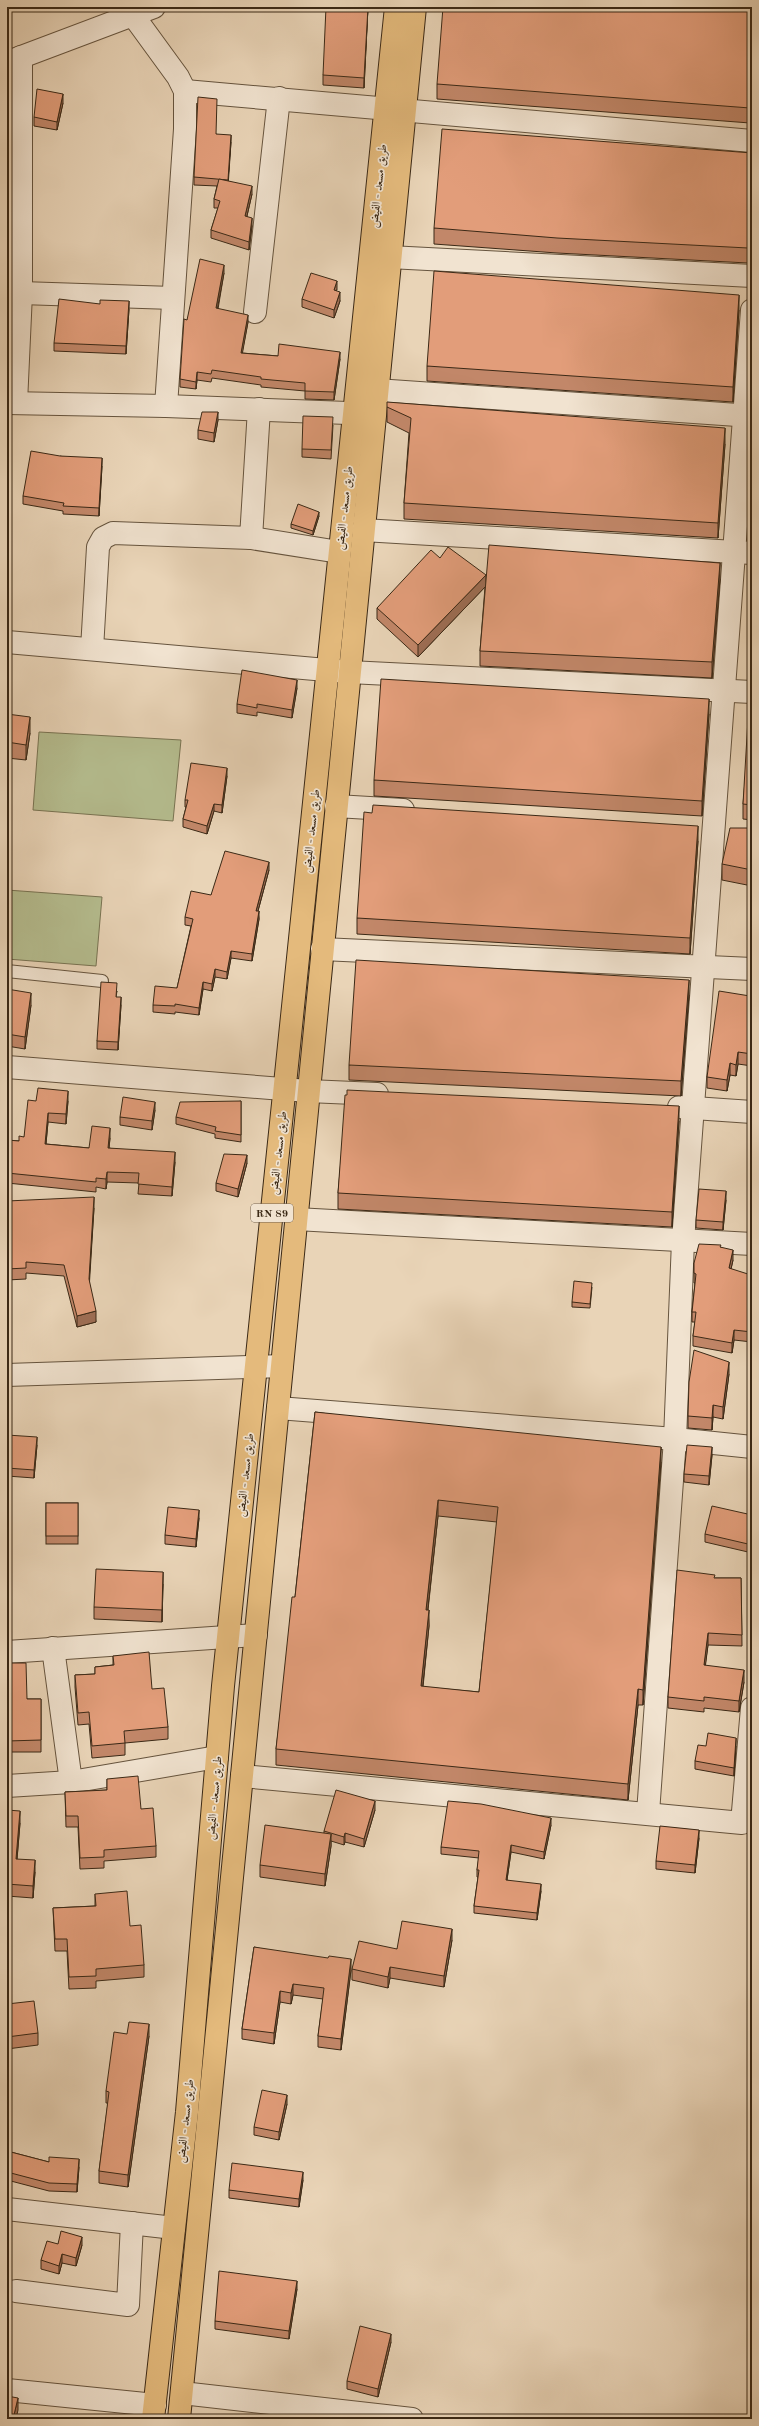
<svg xmlns="http://www.w3.org/2000/svg" width="759" height="2426" font-family="'Old Standard TT',Amiri,serif">
	<rect width="100%" height="100%" fill="#e9d4b7"/>
	<filter id="stains"><feTurbulence type="fractalNoise" baseFrequency=".005" numOctaves="4"/><feColorMatrix values="0 0 0 0 .2 0 0 0 0 .09 0 0 0 0 .02 0 0 0 .5 -.17"/></filter>
	<radialGradient id="worn" r=".72"><stop offset=".6" stop-color="#630" stop-opacity="0"/><stop offset="1" stop-color="#630" stop-opacity=".3"/></radialGradient>
	<g fill="#b5bd8f" stroke="#787352">
		<polygon points="39,732 181,740 173,821 33,810"/>
		<polygon points="7,890 102,897 96,966 7,959"/>
	</g>
	<g fill="none" stroke-linecap="round" stroke-linejoin="round">
		<defs>
			<polyline id="lane" points="7,971 102,981"/>
			<g id="street">
				<polyline points="127,7 178,77 185,91 185,129 166,406"/>
				<polyline points="8,62 154,7"/>
				<polyline points="185,91 752,141"/>
				<polyline points="389,257 752,276"/>
				<polyline points="21,293 173,298"/>
				<polyline points="255,312 279,98"/>
				<polyline points="376,390 752,416"/>
				<polyline points="7,403 166,406 374,414"/>
				<polyline points="16,403 21,293 21,57"/>
				<polyline points="363,530 752,553"/>
				<polyline points="251,538 339,552"/>
				<polyline points="7,642 349,672 752,692"/>
				<polyline points="92,649 98,547 103,538 113,533 251,538 259,409"/>
				<polyline points="336,806 403,810"/>
				<polyline points="322,949 752,969"/>
				<polyline points="7,1067 308,1091 377,1094"/>
				<polyline points="679,1107 752,1112"/>
				<polyline points="296,1219 752,1244"/>
				<polyline points="7,1375 282,1366"/>
				<polyline points="278,1408 675,1439 752,1447"/>
				<polyline points="53,1648 71,1782"/>
				<polyline points="7,1652 256,1635"/>
				<polyline points="242,1776 742,1823 752,1708"/>
				<polyline points="7,1786 71,1782 217,1757"/>
				<polyline points="648,1813 675,1439 683,1241 752,310"/>
				<polyline points="7,2209 174,2228"/>
				<polyline points="16,2291 128,2305 132,2223"/>
				<polyline points="7,2390 155,2405"/>
				<polyline points="182,2393 412,2419"/>
			</g>
			<g id="primary">
				<polyline points="153,2419 187,2112 223,1686 396,7"/>
				<polyline points="179,2419 415,7"/>
			</g>
		</defs>
		<use href="#lane" stroke="#66543e" stroke-width="14"/>
		<use href="#street" stroke="#66543e" stroke-width="24"/>
		<use href="#primary" stroke="#3b2916" stroke-width="24"/>
		<use href="#lane" stroke="#f1e3d0" stroke-width="12"/>
		<use href="#street" stroke="#f1e3d0" stroke-width="22"/>
		<use href="#primary" stroke="#e4ba7c" stroke-width="22"/>
	</g>
	<g fill="#c28769" stroke="#3b2916" fill-rule="evenodd">
		<polygon points="368,7 364,88 323,85 323,75"/>
		<polygon points="752,8 750,123 437,99 437,84"/>
		<polygon points="63,103 57,130 34,126 34,117"/>
		<polygon points="216,134 231,142 228,181 252,194 247,216 252,226 249,250 211,238 211,230 218,208 214,208 214,199 217,186 194,185 194,177"/>
		<polygon points="752,153 752,209 748,263 557,253 434,244 434,228"/>
		<polygon points="224,273 218,309 248,322 242,353 278,356 340,359 334,400 305,399 305,391 261,387 261,385 212,378 211,382 197,380 196,389 180,387 180,379 187,320"/>
		<polygon points="337,289 336,291 340,301 334,318 302,307 302,299"/>
		<polygon points="100,304 129,309 126,354 54,351 54,343"/>
		<polygon points="739,310 733,402 427,381 427,366"/>
		<polygon points="387,407 725,444 718,538 404,519 404,503 409,433 387,422"/>
		<polygon points="218,420 214,442 198,439 198,430"/>
		<polygon points="333,425 331,459 302,457 302,449"/>
		<polygon points="60,456 102,466 99,516 63,514 63,511 23,504 23,496"/>
		<polygon points="319,516 313,535 291,528 291,524"/>
		<polygon points="440,558 486,580 720,579 712,678 480,666 480,651 485,587 418,657 377,619 377,608"/>
		<polygon points="297,688 292,718 257,712 257,716 237,713 237,704"/>
		<polygon points="752,702 752,820 743,819 743,804"/>
		<polygon points="7,714 30,733 26,760 7,758"/>
		<polygon points="709,714 702,816 374,796 374,780"/>
		<polygon points="227,776 222,813 214,811 207,834 183,827 183,819 186,807 185,807 185,800"/>
		<polygon points="752,828 752,886 722,880 722,864"/>
		<polygon points="698,841 690,954 357,934 357,918"/>
		<polygon points="269,870 258,911 259,919 252,961 231,958 227,979 215,977 212,991 203,989 199,1015 175,1012 175,1014 153,1012 153,1005 177,988 191,926 185,925 185,917 211,895"/>
		<polygon points="752,987 752,1066 738,1064 736,1076 730,1075 727,1091 707,1088 707,1077 750,996"/>
		<polygon points="7,989 31,1005 25,1049 7,1046"/>
		<polygon points="117,991 116,997 121,1005 118,1050 97,1049 97,1041"/>
		<polygon points="689,995 681,1096 349,1080 349,1065"/>
		<polygon points="347,1095 679,1121 672,1227 338,1209 338,1193"/>
		<polygon points="36,1101 68,1101 66,1124 48,1122 46,1144 89,1148 110,1138 109,1148 175,1162 172,1196 138,1194 139,1183 107,1182 106,1189 96,1187 96,1192 7,1183 7,1140 19,1141 24,1137"/>
		<polygon points="241,1101 241,1142 215,1138 215,1134 176,1124 176,1117"/>
		<polygon points="155,1110 152,1130 120,1125 120,1117"/>
		<polygon points="247,1163 238,1197 216,1191 216,1183"/>
		<polygon points="726,1200 723,1230 696,1228 696,1220"/>
		<polygon points="7,1201 94,1208 89,1282 96,1322 77,1327 64,1276 26,1273 26,1279 7,1280"/>
		<polygon points="721,1247 733,1260 731,1269 752,1285 752,1342 734,1340 732,1353 693,1346 693,1336 695,1322 692,1322 692,1312 695,1283 694,1283 694,1263"/>
		<polygon points="592,1287 590,1308 572,1307 572,1302"/>
		<polygon points="729,1374 723,1419 713,1417 712,1430 688,1428 688,1416"/>
		<path d="M315 1412 661 1462 643 1705H638L628 1800 276 1765V1749L295 1597ZM438 1516 497 1522 479 1692 423 1687 429 1626 428 1610Z"/>
		<polygon points="7,1435 37,1445 34,1478 7,1476"/>
		<polygon points="712,1455 709,1485 684,1482 684,1474"/>
		<rect x="46" y="1503" width="32" height="41"/>
		<polygon points="752,1515 752,1535 748,1552 705,1542 705,1534"/>
		<polygon points="199,1518 196,1547 165,1544 165,1535"/>
		<polygon points="715,1578 741,1578 742,1646 708,1645 705,1666 744,1682 739,1712 704,1708 704,1712 668,1708 668,1697"/>
		<polygon points="163,1584 162,1622 94,1619 94,1607"/>
		<polygon points="113,1656 152,1689 168,1727 168,1739 125,1743 125,1755 92,1758 89,1724 78,1725 75,1687 75,1675 95,1674 95,1667 113,1665"/>
		<polygon points="7,1663 27,1699 41,1699 41,1752 7,1752"/>
		<polygon points="706,1746 736,1746 734,1776 695,1769 695,1761"/>
		<polygon points="107,1779 141,1809 156,1846 156,1857 104,1861 104,1868 80,1869 78,1827 66,1827 65,1792 107,1790"/>
		<polygon points="7,1810 20,1823 17,1859 35,1872 33,1898 7,1896"/>
		<polygon points="375,1810 364,1847 345,1842 344,1845 331,1841 331,1846 325,1886 260,1877 260,1865 324,1833 324,1831"/>
		<polygon points="551,1825 544,1859 511,1852 507,1880 541,1891 537,1920 474,1913 474,1906 478,1877 477,1877 477,1870 479,1858 441,1854 441,1847"/>
		<polygon points="699,1838 695,1873 656,1869 656,1861"/>
		<polygon points="95,1894 130,1926 144,1965 144,1977 96,1981 96,1988 69,1989 67,1951 55,1951 53,1908 95,1906"/>
		<polygon points="452,1940 444,1987 390,1978 388,1988 352,1980 352,1969 397,1949"/>
		<polygon points="254,1947 351,1970 341,2050 318,2047 318,2036 323,1999 293,1995 291,2004 280,2002 274,2044 242,2039 242,2029"/>
		<polygon points="7,2004 38,2033 38,2045 7,2049"/>
		<polygon points="149,2036 128,2187 99,2183 99,2171 108,2103 106,2103 106,2091"/>
		<polygon points="287,2104 279,2140 254,2135 254,2127"/>
		<polygon points="7,2151 49,2162 79,2167 77,2192 49,2191 7,2180"/>
		<polygon points="303,2180 299,2207 229,2198 229,2190"/>
		<polygon points="58,2244 82,2245 76,2266 62,2263 59,2274 41,2269 41,2260"/>
		<polygon points="297,2289 289,2339 215,2329 215,2321"/>
		<polygon points="391,2342 378,2397 347,2389 347,2381"/>
	</g>
	<g fill="#9e6e55" stroke="#3b2916">
		<polygon points="368,7 364,88 364,78"/>
		<polygon points="752,88 752,103 750,123 750,108"/>
		<polygon points="63,94 63,103 57,130 57,122"/>
		<polygon points="231,135 231,142 228,187 228,180"/>
		<polygon points="252,186 252,194 245,224 245,216"/>
		<polygon points="752,194 752,209 748,263 748,248"/>
		<polygon points="252,218 252,226 249,250 249,242"/>
		<polygon points="224,265 224,273 216,316 216,308"/>
		<polygon points="337,281 337,289 334,298 334,290"/>
		<polygon points="340,292 340,301 334,318 334,310"/>
		<polygon points="739,295 739,310 733,402 733,387"/>
		<polygon points="129,301 129,309 126,354 126,346"/>
		<polygon points="248,315 248,322 241,361 241,353"/>
		<polygon points="340,352 340,359 334,400 334,392"/>
		<polygon points="197,372 197,380 196,389 196,382"/>
		<polygon points="218,412 218,420 214,442 214,433"/>
		<polygon points="725,428 725,444 718,538 718,523"/>
		<polygon points="102,458 102,466 99,516 99,508"/>
		<polygon points="319,512 319,516 313,535 313,531"/>
		<polygon points="720,563 720,579 712,678 712,662"/>
		<polygon points="486,575 486,586 418,657 418,645"/>
		<polygon points="9,660 9,675 7,687 7,671"/>
		<polygon points="297,680 297,688 292,718 292,710"/>
		<polygon points="709,699 709,714 702,816 702,801"/>
		<polygon points="30,717 30,733 26,760 26,745"/>
		<polygon points="227,768 227,776 222,813 222,805"/>
		<polygon points="214,804 214,811 207,834 207,826"/>
		<polygon points="698,826 698,841 690,954 690,938"/>
		<polygon points="269,862 269,870 256,918 256,911"/>
		<polygon points="259,911 259,919 252,961 252,954"/>
		<polygon points="231,951 231,958 227,979 227,972"/>
		<polygon points="215,969 215,977 212,991 212,984"/>
		<polygon points="689,980 689,995 681,1096 681,1081"/>
		<polygon points="203,982 203,989 199,1015 199,1008"/>
		<polygon points="31,993 31,1005 25,1049 25,1037"/>
		<polygon points="121,997 121,1005 118,1050 118,1042"/>
		<polygon points="738,1052 738,1064 736,1076 736,1065"/>
		<polygon points="730,1063 730,1075 727,1091 727,1080"/>
		<polygon points="68,1091 68,1101 66,1124 66,1114"/>
		<polygon points="155,1102 155,1110 152,1130 152,1121"/>
		<polygon points="679,1106 679,1121 672,1227 672,1212"/>
		<polygon points="48,1113 48,1122 45,1153 45,1144"/>
		<polygon points="110,1128 110,1138 108,1158 108,1148"/>
		<polygon points="175,1152 175,1162 172,1196 172,1187"/>
		<polygon points="247,1155 247,1163 238,1197 238,1189"/>
		<polygon points="107,1172 107,1182 106,1189 106,1179"/>
		<polygon points="726,1191 726,1200 723,1230 723,1222"/>
		<polygon points="94,1197 94,1208 89,1290 89,1279"/>
		<polygon points="733,1250 733,1260 729,1278 729,1268"/>
		<polygon points="751,1275 751,1285 748,1285"/>
		<polygon points="96,1311 96,1322 77,1327 77,1316"/>
		<polygon points="734,1330 734,1340 732,1353 732,1343"/>
		<polygon points="729,1362 729,1374 723,1419 723,1407"/>
		<polygon points="713,1405 713,1417 712,1430 712,1418"/>
		<polygon points="37,1437 37,1445 34,1478 34,1470"/>
		<polygon points="661,1447 661,1462 643,1705 643,1690"/>
		<polygon points="712,1447 712,1455 709,1485 709,1476"/>
		<polygon points="438,1500 438,1516 426,1625 426,1610"/>
		<polygon points="199,1510 199,1518 196,1547 196,1539"/>
		<polygon points="752,1527 752,1535 748,1552 748,1544"/>
		<polygon points="163,1572 163,1584 162,1622 162,1610"/>
		<polygon points="429,1610 429,1626 421,1702 421,1686"/>
		<polygon points="708,1633 708,1645 704,1677 704,1665"/>
		<polygon points="744,1670 744,1682 739,1712 739,1701"/>
		<polygon points="638,1689 638,1705 628,1800 628,1784"/>
		<polygon points="736,1738 736,1746 734,1776 734,1768"/>
		<polygon points="375,1801 375,1810 364,1847 364,1839"/>
		<polygon points="20,1811 20,1823 16,1871 16,1859"/>
		<polygon points="551,1818 551,1825 544,1859 544,1852"/>
		<polygon points="699,1830 699,1838 695,1873 695,1865"/>
		<polygon points="345,1833 345,1842 344,1845 344,1837"/>
		<polygon points="331,1834 331,1846 325,1886 325,1874"/>
		<polygon points="511,1845 511,1852 506,1886 506,1880"/>
		<polygon points="35,1860 35,1872 33,1898 33,1886"/>
		<polygon points="541,1884 541,1891 537,1920 537,1913"/>
		<polygon points="452,1929 452,1940 444,1987 444,1976"/>
		<polygon points="351,1959 351,1970 341,2050 341,2039"/>
		<polygon points="390,1967 390,1978 388,1988 388,1977"/>
		<polygon points="293,1984 293,1995 291,2004 291,1993"/>
		<polygon points="280,1991 280,2002 274,2044 274,2033"/>
		<polygon points="149,2024 149,2036 128,2187 128,2175"/>
		<polygon points="287,2095 287,2104 279,2140 279,2132"/>
		<polygon points="79,2159 79,2167 77,2192 77,2184"/>
		<polygon points="303,2172 303,2180 299,2207 299,2199"/>
		<polygon points="82,2237 82,2245 76,2266 76,2258"/>
		<polygon points="62,2254 62,2263 59,2274 59,2266"/>
		<polygon points="297,2281 297,2289 289,2339 289,2331"/>
		<polygon points="391,2334 391,2342 378,2397 378,2389"/>
		<polygon points="18,2398 18,2410 16,2419 13,2419"/>
	</g>
	<g fill="#e29d7a" stroke="#3b2916" fill-rule="evenodd">
		<polygon points="326,7 368,7 364,78 323,75"/>
		<polygon points="443,7 738,7 752,8 752,88 750,108 437,84"/>
		<polygon points="37,89 63,94 57,122 34,117"/>
		<polygon points="198,97 217,99 216,134 231,135 228,180 194,177"/>
		<polygon points="442,129 752,153 752,194 748,248 557,238 434,228"/>
		<polygon points="219,179 252,186 245,216 252,218 249,242 211,230 220,201 214,199"/>
		<polygon points="200,259 224,265 216,308 248,315 241,353 278,356 279,344 340,352 334,392 305,391 305,383 261,379 261,377 212,370 211,374 197,372 196,382 180,379 184,319 187,320"/>
		<polygon points="434,271 739,295 733,387 427,366"/>
		<polygon points="311,273 337,281 334,290 340,292 334,310 302,299"/>
		<polygon points="59,299 100,304 100,300 129,301 126,346 54,343"/>
		<polygon points="387,402 725,428 718,523 404,503 411,418 387,407"/>
		<polygon points="202,412 218,412 214,433 198,430"/>
		<polygon points="303,416 333,417 331,450 302,449"/>
		<polygon points="31,451 60,456 102,458 99,508 63,506 64,503 23,496"/>
		<polygon points="298,504 319,512 313,531 291,524"/>
		<polygon points="489,545 720,563 712,662 480,651"/>
		<polygon points="448,547 486,575 418,645 377,608 431,550 440,558"/>
		<polygon points="7,660 9,660 7,671"/>
		<polygon points="242,670 297,680 292,710 257,704 257,708 237,704"/>
		<polygon points="381,679 709,699 702,801 374,780"/>
		<polygon points="749,702 752,702 752,805 743,804"/>
		<polygon points="7,714 30,717 26,745 7,742"/>
		<polygon points="191,763 227,768 222,805 214,804 207,826 183,819 188,800 185,800"/>
		<polygon points="373,805 698,826 690,938 357,918 364,812 372,813"/>
		<polygon points="730,828 752,828 752,870 722,864"/>
		<polygon points="225,851 269,862 256,911 259,911 252,954 231,951 227,972 215,969 212,984 203,982 199,1008 175,1004 175,1006 153,1005 155,986 177,988 193,919 185,917 191,891 211,895"/>
		<polygon points="356,960 689,980 681,1081 349,1065"/>
		<polygon points="101,982 117,983 116,997 121,997 118,1042 97,1041"/>
		<polygon points="752,987 752,1054 738,1052 736,1065 730,1063 727,1080 707,1077 719,991 750,996"/>
		<polygon points="7,989 31,993 25,1037 7,1034"/>
		<polygon points="38,1088 68,1091 66,1114 48,1113 45,1144 89,1148 92,1126 110,1128 108,1148 175,1152 172,1187 138,1184 139,1173 107,1172 106,1179 96,1178 96,1182 7,1173 7,1140 19,1141 19,1136 24,1137 28,1100 36,1101"/>
		<polygon points="347,1090 679,1106 672,1212 338,1193 345,1095 347,1095"/>
		<polygon points="123,1097 155,1102 152,1121 120,1117"/>
		<polygon points="241,1101 241,1135 215,1131 216,1127 176,1117 180,1102"/>
		<polygon points="224,1154 247,1155 238,1189 216,1183"/>
		<polygon points="699,1189 726,1191 723,1222 696,1220"/>
		<polygon points="94,1197 89,1279 96,1311 77,1316 64,1265 26,1262 26,1268 7,1269 7,1201"/>
		<polygon points="699,1244 721,1245 720,1247 733,1250 729,1268 751,1275 748,1285 752,1285 752,1332 734,1330 732,1343 693,1336 696,1312 692,1312 696,1274 694,1273 694,1263"/>
		<polygon points="574,1281 592,1283 590,1304 572,1302"/>
		<polygon points="694,1350 729,1362 723,1407 713,1405 712,1418 688,1416 689,1382"/>
		<path d="M315 1412 661 1447 643 1690 638 1689 628 1784 276 1749 292 1597H295ZM438 1500 498 1507 479 1692 421 1686 429 1610H426Z"/>
		<polygon points="7,1435 37,1437 34,1470 7,1468"/>
		<polygon points="687,1445 712,1447 709,1476 684,1474"/>
		<rect x="46" y="1503" width="32" height="33"/>
		<polygon points="712,1506 752,1515 752,1527 748,1544 705,1534"/>
		<polygon points="168,1507 199,1510 196,1539 165,1535"/>
		<polygon points="96,1569 163,1572 162,1610 94,1607"/>
		<polygon points="677,1570 715,1575 714,1578 741,1578 742,1635 708,1633 704,1665 744,1670 739,1701 704,1697 704,1701 668,1697"/>
		<polygon points="149,1652 152,1689 164,1688 168,1727 124,1731 125,1743 92,1746 89,1712 78,1713 75,1675 95,1674 95,1667 114,1665 113,1656"/>
		<polygon points="7,1663 26,1663 27,1699 41,1699 41,1740 7,1741"/>
		<polygon points="708,1733 736,1738 734,1768 695,1761 698,1745 706,1746"/>
		<polygon points="138,1776 141,1809 153,1808 156,1846 104,1850 104,1857 80,1858 78,1816 66,1816 65,1792 107,1790 107,1779"/>
		<polygon points="336,1790 375,1801 364,1839 345,1833 344,1837 324,1831"/>
		<polygon points="448,1801 481,1804 551,1818 544,1852 511,1845 506,1880 541,1884 537,1913 474,1906 479,1870 477,1870 479,1851 441,1847"/>
		<polygon points="7,1810 20,1811 16,1859 35,1860 33,1886 7,1884"/>
		<polygon points="265,1825 331,1834 325,1874 260,1865"/>
		<polygon points="660,1826 699,1830 695,1865 656,1861"/>
		<polygon points="127,1891 130,1926 141,1925 144,1965 96,1969 96,1976 69,1977 67,1939 55,1939 53,1908 96,1906 95,1894"/>
		<polygon points="402,1921 452,1929 444,1976 390,1967 388,1977 352,1969 359,1941 397,1949"/>
		<polygon points="254,1947 328,1958 329,1956 351,1959 341,2039 318,2036 324,1988 293,1984 291,1993 280,1991 274,2033 242,2029"/>
		<polygon points="34,2001 38,2033 7,2037 7,2004"/>
		<polygon points="129,2022 149,2024 128,2175 99,2171 109,2092 106,2091 114,2032 127,2034"/>
		<polygon points="262,2090 287,2095 279,2132 254,2127"/>
		<polygon points="7,2151 49,2162 49,2157 79,2159 77,2184 49,2183 7,2172"/>
		<polygon points="232,2163 303,2172 299,2199 229,2190"/>
		<polygon points="61,2231 82,2237 76,2258 62,2254 59,2266 41,2260 47,2241 58,2244"/>
		<polygon points="219,2271 297,2281 289,2331 215,2321"/>
		<polygon points="360,2326 391,2334 378,2389 347,2381"/>
		<polygon points="7,2396 18,2398 13,2419 7,2419"/>
	</g>
	<g text-anchor="middle" stroke-width="3.5" stroke-linejoin="round" paint-order="stroke">
		<rect fill="#f1e3d0" stroke="#72614e" stroke-width="1" x="251" y="1204" width="42" height="18" rx="3"/>
		<g font-size="11" font-weight="bold" fill="#3b2916">
			<text x="272" y="1217">RN 89</text>
		</g>
		<g font-size="12" fill="#3b2916" stroke="#f1e3d0">
			<text transform="translate(378 186) rotate(-84)" y="4">طريق مسعد - الفيض</text>
			<text transform="translate(344 508) rotate(-84)" y="4">طريق مسعد - الفيض</text>
			<text transform="translate(311 831) rotate(-84)" y="4">طريق مسعد - الفيض</text>
			<text transform="translate(278 1153) rotate(-84)" y="4">طريق مسعد - الفيض</text>
			<text transform="translate(245 1475) rotate(-84)" y="4">طريق مسعد - الفيض</text>
			<text transform="translate(214 1798) rotate(-85)" y="4">طريق مسعد - الفيض</text>
			<text transform="translate(185 2121) rotate(-84)" y="4">طريق مسعد - الفيض</text>
		</g>
	</g>
	<rect width="759" height="2426" fill="none" stroke="#e9d4b7" stroke-width="24"/>
	<rect x="8" y="8" width="743" height="2410" fill="none" stroke="#3b2916" stroke-width="2"/>
	<rect x="12" y="12" width="735" height="2402" fill="none" stroke="#3b2916"/>
	<rect width="100%" height="100%" filter="url(#stains)"/>
	<rect width="100%" height="100%" fill="url(#worn)"/>
</svg>
